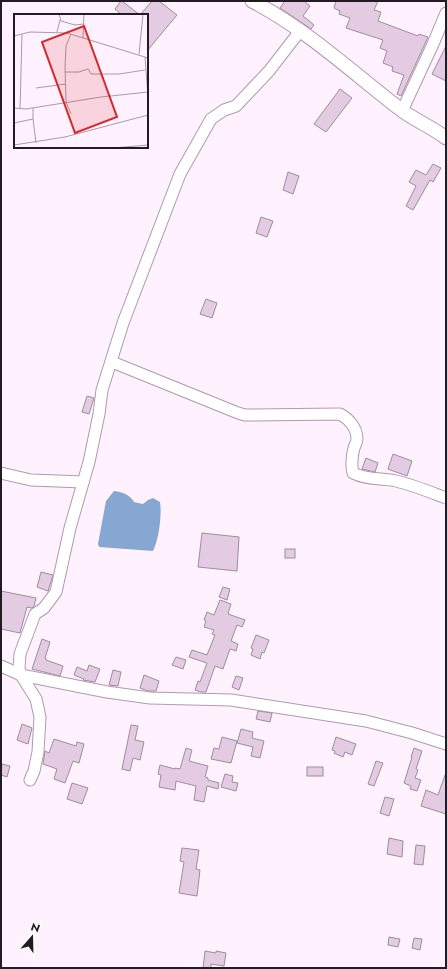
<svg xmlns="http://www.w3.org/2000/svg" width="447" height="969" font-family="Jost,sans-serif">
	<rect width="100%" height="100%" fill="#fff1fe"/>
	<path fill="#85a7d2" d="M114 491C123 492 130 495 134 502L143 504 148 500 153 498 160 502C162 515 159 539 153 551L99 547 98 544 106 501Z"/>
	<g fill="#e3cce2" stroke="#9f8b9f">
		<polygon points="121,1 122,1 140,15 122,15 115,9"/>
		<polygon points="152,1 159,1 177,15 147,51 147,15 140,15"/>
		<polygon points="285,1 304,1 310,6 303,16 314,25 311,29 280,8"/>
		<polygon points="336,1 378,1 374,10 381,12 378,21 418,36 419,34 428,37 401,96 397,94 404,75 392,71 393,67 383,63 387,51 380,48 383,40 346,28 350,18 339,14 340,11 334,8"/>
		<polygon points="446,46 446,81 432,74"/>
		<polygon points="340,89 352,98 326,132 314,124"/>
		<polygon points="433,164 441,168 433,182 430,180 413,210 406,206 416,186 409,182 416,170 426,175"/>
		<polygon points="288,172 299,176 293,194 283,190"/>
		<polygon points="261,217 273,221 267,237 256,233"/>
		<polygon points="206,299 217,303 212,318 200,314"/>
		<polygon points="87,396 94,398 89,414 82,412"/>
		<polygon points="393,454 412,461 407,476 388,469"/>
		<polygon points="366,458 378,463 375,472 362,469"/>
		<polygon points="202,533 239,537 237,571 198,567"/>
		<rect x="285" y="549" width="10" height="9"/>
		<polygon points="41,572 53,575 48,591 37,587"/>
		<polygon points="223,587 230,589 227,600 219,597"/>
		<polygon points="1,591 36,598 34,606 32,608 27,607 20,633 1,629"/>
		<polygon points="220,600 231,604 228,614 245,620 242,627 237,625 231,641 238,644 236,651 230,649 223,669 215,666 206,692 201,692 195,690 198,681 200,682 207,663 189,657 192,650 207,655 215,635 212,634 214,630 204,627 206,621 204,620 207,612 214,615"/>
		<polygon points="256,635 269,640 264,653 262,652 260,659 251,655 253,649 251,648"/>
		<polygon points="42,639 50,642 45,658 46,658 46,660 63,666 60,676 32,669"/>
		<polygon points="176,657 186,660 183,669 172,665"/>
		<polygon points="89,665 100,669 95,682 83,680 84,679 74,675 77,667 87,671"/>
		<polygon points="113,670 121,672 118,686 109,685"/>
		<polygon points="144,675 159,681 156,691 148,691 140,688"/>
		<polygon points="236,676 243,678 239,690 232,687"/>
		<polygon points="258,711 272,713 270,722 256,719"/>
		<polygon points="22,724 32,728 28,744 17,740"/>
		<polygon points="131,725 138,726 135,740 144,742 140,760 133,758 130,771 122,769"/>
		<polygon points="241,729 253,732 252,738 264,741 260,758 251,756 253,747 237,743"/>
		<polygon points="222,737 237,741 231,763 211,759 214,748 219,749"/>
		<polygon points="336,737 356,744 352,755 345,752 343,757 334,753 335,751 332,750"/>
		<polygon points="54,739 76,746 77,742 84,744 79,763 73,761 65,783 54,779 57,769 43,764 45,751 49,753"/>
		<polygon points="186,748 192,750 189,761 208,766 205,777 208,778 208,780 219,783 218,789 207,786 204,802 194,800 196,786 176,781 175,790 159,787 161,775 158,774 160,765 175,769 175,768 180,769"/>
		<polygon points="414,748 422,751 416,769 418,770 415,778 421,780 417,791 410,789 411,786 404,783 412,757 411,757"/>
		<polygon points="376,761 383,763 374,786 368,784"/>
		<polygon points="2,764 10,766 7,777 1,775"/>
		<rect x="307" y="767" width="16" height="9"/>
		<polygon points="225,774 233,776 232,782 238,783 236,791 221,787"/>
		<polygon points="445,775 446,775 446,814 421,806 426,790 438,795"/>
		<polygon points="72,783 88,788 82,804 67,799"/>
		<polygon points="385,797 394,799 389,816 380,813"/>
		<polygon points="389,838 403,841 402,857 387,854"/>
		<polygon points="416,845 425,846 423,865 414,864"/>
		<polygon points="182,848 199,850 196,869 200,870 197,896 179,893 184,862 180,861"/>
		<polygon points="389,937 400,939 398,947 388,945"/>
		<polygon points="414,938 422,939 420,950 412,948"/>
		<polygon points="205,951 216,953 216,951 226,953 224,966 211,964 211,968 203,968"/>
	</g>
	<g fill="none" stroke-linecap="round" stroke-linejoin="round">
		<defs>
			<g id="minor">
				<polyline points="402,111 433,44 446,13"/>
				<path d="M112 362 238 413 245 415 340 414C349 419 357 428 357 439 357 442 355 445 354 448 352 455 351 466 353 473 366 480 382 478 396 481 413 485 430 492 446 498"/>
				<polyline points="1,473 31,480 83,482"/>
				<polyline points="1,666 21,675 107,692 150,698 231,700 366,721 412,733 446,744"/>
				<polyline points="30,780 34,771 38,752 40,717 36,699 21,675 19,668 20,654 35,614 44,608 56,592 70,528 89,462 99,414 102,390 123,323 180,174 211,119 224,110 236,106 269,71 300,31"/>
			</g>
			<path id="tertiary" d="M252 1C306 29 352 72 400 109 414 120 432 127 446 138"/>
		</defs>
		<use href="#minor" stroke="#af9aae" stroke-width="13"/>
		<use href="#tertiary" stroke="#af9aae" stroke-width="15"/>
		<use href="#minor" stroke="#fff" stroke-width="11"/>
		<use href="#tertiary" stroke="#fff" stroke-width="13"/>
	</g>
	<g transform="translate(14 14)">
		<rect width="134" height="134" fill="#fff1fe"/>
		<path fill="none" stroke="#a79ba6" stroke-width="1" d="M45 0 47 7 61 11 70 10M43 18 46 6M57 20 52 32 51 54 52 88 57 100M0 22 16 18 53 19 134 44M69 24 70 0M125 40 129 0M131 43 134 83M51 58H65L74 55 77 60H105L131 56M22 74 52 70M0 94 12 95 87 83 134 78M6 95 8 20M19 105 22 129M0 109 19 105V94M0 131 51 123 134 101M99 134 134 131"/>
		<path fill="#d62828" fill-opacity="0.15" stroke="#d62828" stroke-width="2" d="M70 12 103 103 61 119 28 28Z"/>
		<rect width="134" height="134" fill="none" stroke="#231b23" stroke-width="2"/>
	</g>
	<rect width="447" height="969" fill="none" stroke="#231b23" stroke-width="4"/>
	<g transform="translate(32 937) rotate(20)" stroke="#ffffff" stroke-width="3" paint-order="stroke">
	<path d="M0-3L7 15L0 10L-7 15Z" fill="#231b23"/>
	<text y="-6" font-size="11" font-weight="bold" text-anchor="middle" fill="#231b23">N</text>
	</g>
</svg>
